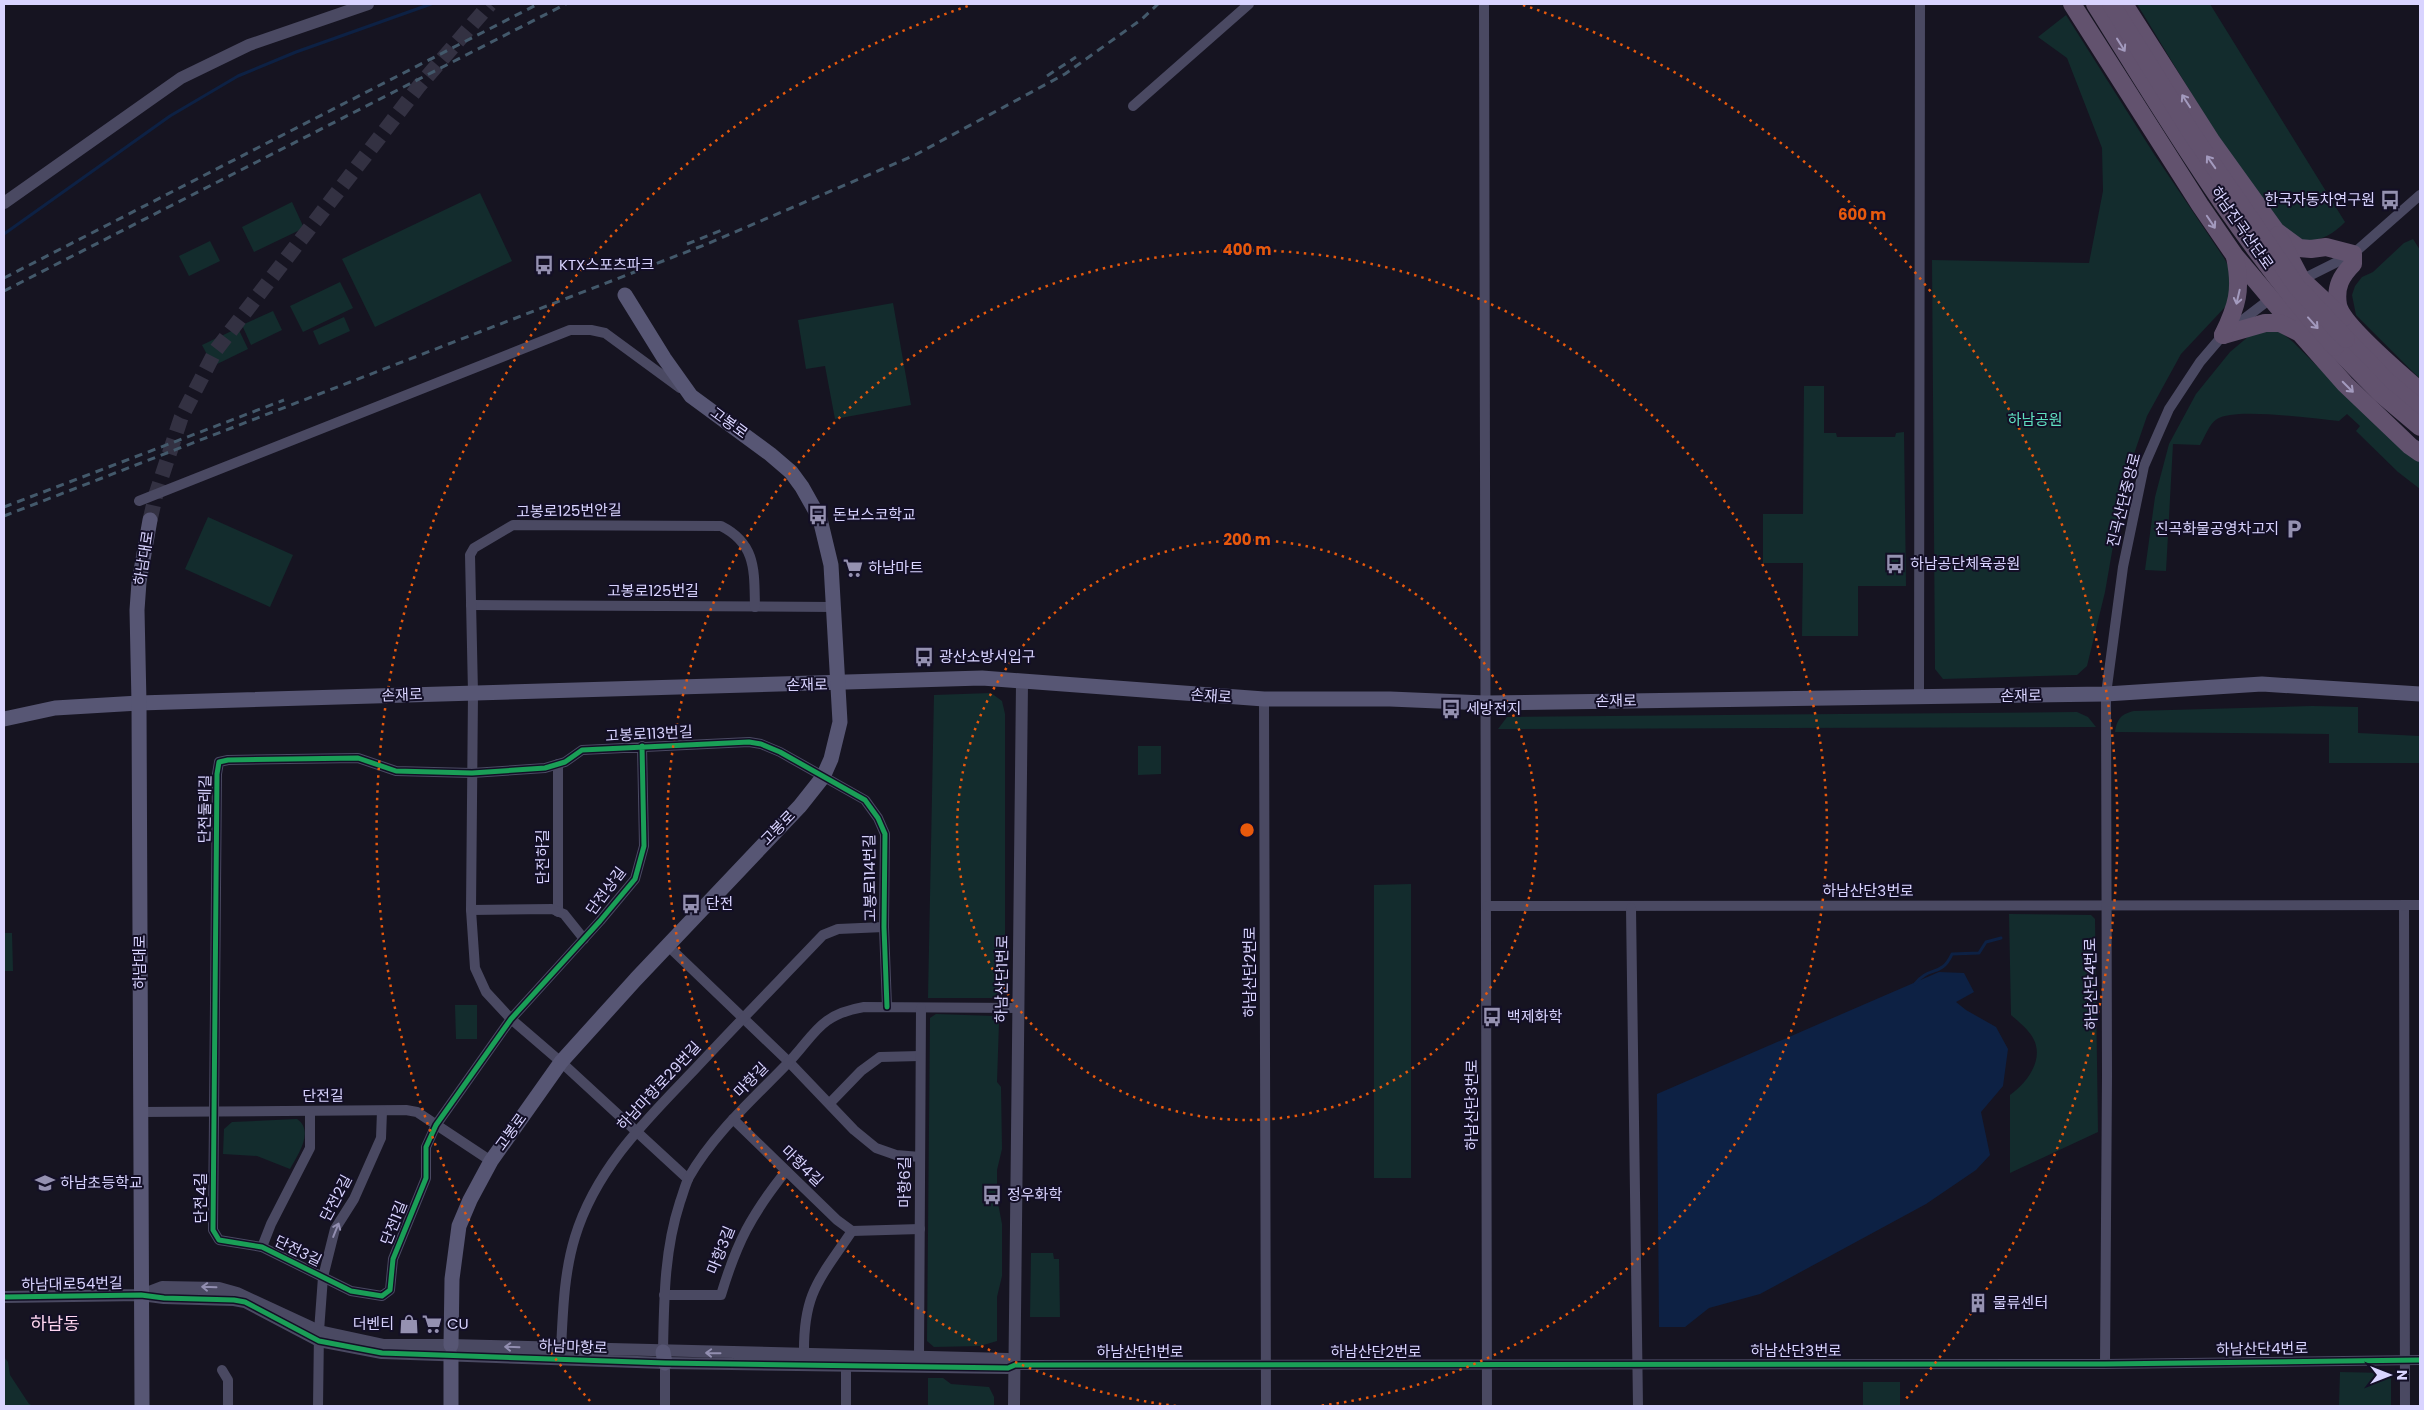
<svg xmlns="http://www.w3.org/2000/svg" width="2424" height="1410" font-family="Poppins,'Noto Sans KR',sans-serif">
	<rect width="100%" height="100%" fill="#161421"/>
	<g fill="#132c2d">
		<path d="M2137 4H2210L2345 222C2329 239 2307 248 2285 233 2276 227 2265 206 2258 196 2215 134 2176 68 2137 4Z"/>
		<polygon points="2066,15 2154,154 2224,258 2233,275 2233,291 2226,306 2181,354 2147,416 2124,483 2105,592 2087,666 2077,675 1943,679 1935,669 1932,260 2089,263 2103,191 2102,148 2067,58 2038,37"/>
		<polygon points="480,193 512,261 375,327 342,259"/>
		<polygon points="292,202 304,228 254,252 242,227"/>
		<polygon points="2413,239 2420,250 2420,379 2356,315 2352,295 2355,286 2362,277 2373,272 2404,243"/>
		<polygon points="210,241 220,261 189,276 179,256"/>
		<polygon points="340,282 353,308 303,332 290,306"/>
		<polygon points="893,303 911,405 835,419 825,366 806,369 798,320"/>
		<polygon points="273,311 282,330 251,345 242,325"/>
		<polygon points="344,317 350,331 319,345 313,331"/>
		<polygon points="238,328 248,349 213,366 202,345"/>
		<path d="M2270 329 2282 333 2293 342 2366 415 2420 462V489L2398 472 2356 431 2360 426 2347 414 2339 421C2315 419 2235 407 2217 419 2209 424 2205 437 2200 445L2173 444 2166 571 2145 570 2155 497 2169 444 2196 394 2230 352 2249 336Z"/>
		<polygon points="1804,386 1824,386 1824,433 1836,433 1837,437 1895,437 1896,433 1904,432 1906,586 1858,586 1858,636 1802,636 1803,563 1763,563 1763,514 1803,514"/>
		<polygon points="208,517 293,555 270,607 185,569"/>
		<polygon points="991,693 1002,701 1005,714 1005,982 1002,995 997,998 928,998 934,695"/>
		<path d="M2312 706 2358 707V733L2420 736V763H2329V734L2115 732C2117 719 2121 714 2134 711Z"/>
		<polygon points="2077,712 2088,717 2096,727 1498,729 1507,717"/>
		<polygon points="1138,746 1161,746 1161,774 1138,775"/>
		<polygon points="1411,884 1411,1178 1374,1178 1374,885"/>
		<path d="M2009 914 2091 915 2095 919 2098 1132 2010 1173V1095C2027 1083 2045 1059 2033 1038 2028 1029 2019 1022 2011 1015Z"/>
		<polygon points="4,933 12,933 13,971 4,971"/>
		<polygon points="455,1005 477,1005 477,1039 456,1039"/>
		<polygon points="936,1014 994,1016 999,1022 997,1082 1001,1087 1002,1149 997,1170 997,1198 1002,1224 1002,1276 997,1297 997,1341 980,1346 934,1347 927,1341 930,1018"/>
		<path d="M297 1119C315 1131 297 1156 290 1169L257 1156 223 1154 224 1129 232 1122Z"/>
		<polygon points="4,1192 5,1194 5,1273 4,1273"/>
		<polygon points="1031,1253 1053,1253 1054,1259 1059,1259 1060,1317 1030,1317"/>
		<polygon points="4,1357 8,1362 10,1375 29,1404 34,1406 4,1406"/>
		<polygon points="2340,1372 2386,1373 2391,1379 2391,1406 2339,1406"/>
		<polygon points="928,1378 943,1378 951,1384 989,1387 994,1397 994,1406 928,1406"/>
		<rect x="1863" y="1382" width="37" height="24"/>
	</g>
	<polygon fill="#0d2144" points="1939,972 1964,973 1974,992 1956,1002 1966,1010 1996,1027 2008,1049 2003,1086 1981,1112 1990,1155 1976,1170 1926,1204 1760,1294 1709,1308 1685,1327 1659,1327 1657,1094"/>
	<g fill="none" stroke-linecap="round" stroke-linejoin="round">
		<g stroke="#0d2144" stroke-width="3">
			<polyline points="4,234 170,116 238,76 296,52 431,4"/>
			<path d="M1915 984C1929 965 1941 978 1952 954L1979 953 1986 942 2001 938"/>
		</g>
		<polyline stroke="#333142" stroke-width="15" stroke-dasharray="15 8" stroke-linecap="butt" points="150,520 156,494 181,418 216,350 419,86 490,4"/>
		<g stroke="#4a4962" stroke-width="10">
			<polyline points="1484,4 1487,1406"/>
			<polyline points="1133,106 1249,4"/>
			<polyline points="2299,281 2353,254 2420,195"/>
			<polyline points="139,501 570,330 591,330 605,333 680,388"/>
			<polyline points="471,605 834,607"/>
			<polyline points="1919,698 1920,4"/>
			<polyline points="1264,699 1266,1406"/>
			<polyline points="642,746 644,846 635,879 600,921 511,1019 436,1125 426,1147 426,1178 393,1259 390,1290 382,1296 351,1291 262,1247 219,1240 213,1230 217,774 219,762 228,760 358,758 396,771 472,773 545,768 565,762 582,750 749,742 761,744 780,752 865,800 878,818 885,834 884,927 887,1007"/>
			<polyline points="558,764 558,912"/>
			<polyline points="2404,905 2405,1406"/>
			<polyline points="1487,906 2420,905"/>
			<polyline points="1631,908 1638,1406"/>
			<polyline points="471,910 552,909 564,914 584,939"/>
			<polyline points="668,946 789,1062 854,1130 876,1148 896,1155 920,1157"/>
			<polyline points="830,1103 861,1071 880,1057 920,1056"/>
			<polyline points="140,1112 406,1110 417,1112 491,1161"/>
			<polyline points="733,1119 837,1220 852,1231 920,1229"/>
			<path d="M688 1179 561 1062 511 1019 486 992 475 968 471 910 473 693 470 555 474 548 513 525 721 526C757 544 754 572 755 607"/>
			<polyline points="262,1247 271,1224 310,1148 310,1111"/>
			<path d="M664 1295H721C737 1242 751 1215 786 1171"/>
			<path d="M561 1349C563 1310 564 1273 575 1237 596 1168 647 1119 695 1069 737 1024 780 980 823 935L838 929 884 927"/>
			<path d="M663 1352C664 1301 664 1251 680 1202 683 1194 685 1185 689 1177 713 1135 751 1101 785 1066 815 1036 817 1015 864 1007L1018 1008"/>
			<path d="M804 1355C803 1293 819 1280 852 1231"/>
			<polyline points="919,1357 921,1008"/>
			<polyline points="2105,1364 2107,1076 2106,694 2123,567 2144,466 2169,409 2200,362 2223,335 2274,296"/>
			<polyline points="846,1365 846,1406"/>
			<polyline points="1015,1365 2105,1364 2420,1360"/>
			<polyline points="222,1370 228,1380 228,1406"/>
			<polyline points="318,1406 319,1331 323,1277 335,1229 354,1199 381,1138 382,1111"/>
			<polyline points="665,1406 665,1363"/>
		</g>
		<g stroke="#4a4962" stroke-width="12">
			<polyline points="4,203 181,78 249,45 368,4"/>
			<polyline points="4,1297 141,1295 164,1298 234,1300 245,1302 319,1341 382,1353 665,1363 1008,1368 1015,1365 1008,1359 451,1345 384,1345 319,1331 237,1293 219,1288 162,1287 141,1295"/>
			<polyline points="1014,1406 1022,683"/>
		</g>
		<g stroke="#575674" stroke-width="15">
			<polyline points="4,719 55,708 139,703 982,678 1264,699 1390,699 1485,703 2106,694 2262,684 2420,694"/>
			<polyline points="451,1345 452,1279 459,1226 470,1200 491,1161 561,1062 636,979 800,806 823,777 831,759 840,722 831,565 820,519 802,487 791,472 770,454 691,396 664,358 625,295"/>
			<polyline points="663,1352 665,1363"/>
			<polyline points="142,1406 139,703 137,610 139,582 150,520"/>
			<polyline points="451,1406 451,1356"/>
		</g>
		<g stroke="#62526e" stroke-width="18">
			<polyline points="2072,4 2200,205 2235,256 2300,333"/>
			<path d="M2124 4 2212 142 2276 231 2299 248 2311 249 2326 247 2353 254V264C2341 276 2335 287 2338 305 2342 325 2403 376 2420 391"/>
			<polyline points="2278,235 2301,279 2343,318"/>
			<polyline points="2223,335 2265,323 2280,323 2300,333 2345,384 2410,446 2420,453"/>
			<path d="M2223 335C2237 306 2242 290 2235 257"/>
			<polyline points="2346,339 2389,383 2420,409"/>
			<polyline points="2335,347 2381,394 2420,427"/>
		</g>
		<g stroke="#43596b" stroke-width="3" stroke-dasharray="8 6" stroke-linecap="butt">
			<polyline points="1047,76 1076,57"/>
			<polyline points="687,244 722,230"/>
			<polyline points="4,278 538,4"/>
			<polyline points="4,291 566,4"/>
			<polyline points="4,507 284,400"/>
			<polyline points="4,516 707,244 915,155 1065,74 1142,19 1158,4"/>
		</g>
		<g stroke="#62526e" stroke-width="18">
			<path d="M2095 4C2169 122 2241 244 2335 347"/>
			<polyline points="2111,4 2192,134 2297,287 2346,339"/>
		</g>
		<defs>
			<g id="cycleway">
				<polyline points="642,746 644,846 635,879 600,921 511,1019 436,1125 426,1147 426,1178 393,1259 390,1290 382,1296 351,1291 262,1247 219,1240 213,1230 217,774 219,762 228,760 358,758 396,771 472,773 545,768 565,762 582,750 749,742 761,744 780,752 865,800 878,818 885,834 884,927 887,1007"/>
				<polyline points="4,1297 141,1295 164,1298 234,1300 245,1302 319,1341 382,1353 665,1363 1008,1368 1015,1365 2105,1364 2420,1360"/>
			</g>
		</defs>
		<use href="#cycleway" stroke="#130f26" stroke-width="8"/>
		<use href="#cycleway" stroke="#1a9f57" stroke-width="5"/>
	</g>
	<defs><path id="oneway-shaft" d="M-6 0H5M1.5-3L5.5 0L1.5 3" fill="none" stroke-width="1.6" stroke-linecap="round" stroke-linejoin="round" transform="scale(1.25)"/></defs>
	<g stroke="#a39abe">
		<use href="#oneway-shaft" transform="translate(2121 45) rotate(58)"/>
		<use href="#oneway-shaft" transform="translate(2186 101) rotate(-123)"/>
		<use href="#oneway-shaft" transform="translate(2211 162) rotate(-125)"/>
		<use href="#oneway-shaft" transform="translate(2211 222) rotate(56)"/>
		<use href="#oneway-shaft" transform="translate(2238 297) rotate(103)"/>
		<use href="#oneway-shaft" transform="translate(2313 323) rotate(48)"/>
		<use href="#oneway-shaft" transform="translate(2348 387) rotate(45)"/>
	</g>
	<g stroke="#928eb0">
		<use href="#oneway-shaft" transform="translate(336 1230) rotate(-68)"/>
		<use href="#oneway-shaft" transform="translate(209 1287) rotate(-178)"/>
		<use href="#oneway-shaft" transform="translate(512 1347) rotate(-178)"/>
		<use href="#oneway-shaft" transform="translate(713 1353) rotate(-179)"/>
	</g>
	<g fill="none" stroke="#e8590c" stroke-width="2.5" stroke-dasharray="2.5 5">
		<circle cx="1247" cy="830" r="290"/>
		<path d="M1176 1406A580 580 0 1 1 1318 1406"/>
		<path d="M590 1401A870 870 0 0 1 971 5M1523 5A870 870 0 0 1 1904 1401"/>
	</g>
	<defs>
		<symbol id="bus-bare" viewBox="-9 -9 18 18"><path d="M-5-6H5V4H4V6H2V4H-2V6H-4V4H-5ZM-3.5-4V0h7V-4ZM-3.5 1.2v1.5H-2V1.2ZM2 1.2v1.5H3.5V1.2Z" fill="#9591b1" stroke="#130f26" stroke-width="2.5" paint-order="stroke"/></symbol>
		<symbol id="parking-bare" viewBox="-9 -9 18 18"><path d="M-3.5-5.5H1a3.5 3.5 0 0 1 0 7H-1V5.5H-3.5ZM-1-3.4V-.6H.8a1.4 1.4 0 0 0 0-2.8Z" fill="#9591b1" stroke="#130f26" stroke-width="2.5" paint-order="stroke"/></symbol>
		<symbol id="supermarket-bare" viewBox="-9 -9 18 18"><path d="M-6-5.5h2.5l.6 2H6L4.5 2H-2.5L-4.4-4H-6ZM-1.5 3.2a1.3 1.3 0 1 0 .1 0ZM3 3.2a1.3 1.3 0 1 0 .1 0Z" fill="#9591b1" stroke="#130f26" stroke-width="2.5" paint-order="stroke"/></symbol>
		<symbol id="school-bare" viewBox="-9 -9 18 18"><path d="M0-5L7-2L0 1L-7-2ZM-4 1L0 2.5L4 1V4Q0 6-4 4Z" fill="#9591b1" stroke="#130f26" stroke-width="2.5" paint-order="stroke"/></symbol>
		<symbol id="building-bare" viewBox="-9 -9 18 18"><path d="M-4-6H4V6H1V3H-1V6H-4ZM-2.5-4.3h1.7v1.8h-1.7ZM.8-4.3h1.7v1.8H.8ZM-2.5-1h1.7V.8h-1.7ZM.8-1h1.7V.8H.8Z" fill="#9591b1" stroke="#130f26" stroke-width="2.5" paint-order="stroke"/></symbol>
		<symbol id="shop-bare" viewBox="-9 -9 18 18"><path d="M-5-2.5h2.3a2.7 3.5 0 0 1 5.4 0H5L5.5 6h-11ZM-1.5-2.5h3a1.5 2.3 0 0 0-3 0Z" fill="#9591b1" stroke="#130f26" stroke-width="2.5" paint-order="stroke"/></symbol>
	</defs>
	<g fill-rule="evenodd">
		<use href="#bus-bare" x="2376" y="186" width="28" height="28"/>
		<use href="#bus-bare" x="530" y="251" width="28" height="28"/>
		<use href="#bus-bare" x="804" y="501" width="28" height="28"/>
		<use href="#parking-bare" x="2280" y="515" width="28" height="28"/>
		<use href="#bus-bare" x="1881" y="550" width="28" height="28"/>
		<use href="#supermarket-bare" x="839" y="554" width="28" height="28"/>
		<use href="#bus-bare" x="910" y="643" width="28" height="28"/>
		<use href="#bus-bare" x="1437" y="695" width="28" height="28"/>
		<use href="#bus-bare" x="677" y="890" width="28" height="28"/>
		<use href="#bus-bare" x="1478" y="1003" width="28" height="28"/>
		<use href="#school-bare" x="31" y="1169" width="28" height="28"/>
		<use href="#bus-bare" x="978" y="1181" width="28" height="28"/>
		<use href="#building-bare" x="1964" y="1289" width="28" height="28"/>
		<use href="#shop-bare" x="395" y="1310" width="28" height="28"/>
		<use href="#supermarket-bare" x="418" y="1310" width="28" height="28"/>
	</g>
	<g text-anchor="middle" stroke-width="4" stroke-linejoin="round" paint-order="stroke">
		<g font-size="15" fill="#d9d4ff" stroke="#130f26" text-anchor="start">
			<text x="2375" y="205" text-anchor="end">한국자동차연구원</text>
			<text x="559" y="270">KTX스포츠파크</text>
			<text x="833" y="520">돈보스코학교</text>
			<text x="2279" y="534" text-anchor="end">진곡화물공영차고지</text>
			<text x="1910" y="569">하남공단체육공원</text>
			<text x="868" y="573">하남마트</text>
			<text x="939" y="662">광산소방서입구</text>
			<text x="1466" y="714">세방전지</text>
			<text x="706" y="909">단전</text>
			<text x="1507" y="1022">백제화학</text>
			<text x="60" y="1188">하남초등학교</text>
			<text x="1007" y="1200">정우화학</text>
			<text x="1993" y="1308">물류센터</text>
			<text x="394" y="1329" text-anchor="end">더벤티</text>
			<text x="447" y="1329">CU</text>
		</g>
		<g font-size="15" fill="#d9d4ff" stroke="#130f26">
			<text transform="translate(2242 228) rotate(55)" y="5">하남진곡산단로</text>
			<text transform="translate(729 423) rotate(36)" y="5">고봉로</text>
			<text transform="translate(2124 500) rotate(-76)" y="5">진곡산단중앙로</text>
			<text transform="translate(569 511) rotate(-1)" y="5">고봉로125번안길</text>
			<text transform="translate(144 558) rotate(-81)" y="5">하남대로</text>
			<text x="653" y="596">고봉로125번길</text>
			<text transform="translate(807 685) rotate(-1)" y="5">손재로</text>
			<text transform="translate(402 695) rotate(-2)" y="5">손재로</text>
			<text transform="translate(1211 696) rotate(4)" y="5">손재로</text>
			<text transform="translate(2021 696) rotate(-1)" y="5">손재로</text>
			<text transform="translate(1616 701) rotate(-1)" y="5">손재로</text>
			<text transform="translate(649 734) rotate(-3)" y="5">고봉로113번길</text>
			<text transform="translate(205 809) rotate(-89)" y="5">단전둘레길</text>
			<text transform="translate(778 828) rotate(-46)" y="5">고봉로</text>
			<text transform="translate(543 857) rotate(-90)" y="5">단전하길</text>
			<text transform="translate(870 878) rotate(-91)" y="5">고봉로114번길</text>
			<text transform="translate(606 891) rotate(-53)" y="5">단전상길</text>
			<text x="1868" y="896">하남산단3번로</text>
			<text transform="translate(140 962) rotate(-90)" y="5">하남대로</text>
			<text transform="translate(1250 972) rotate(-90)" y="5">하남산단2번로</text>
			<text transform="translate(1002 979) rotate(-89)" y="5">하남산단1번로</text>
			<text transform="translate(2091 984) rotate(-91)" y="5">하남산단4번로</text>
			<text transform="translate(751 1080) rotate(-46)" y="5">마항길</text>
			<text transform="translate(659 1086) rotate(-47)" y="5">하남마항로29번길</text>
			<text transform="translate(323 1096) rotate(-1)" y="5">단전길</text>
			<text transform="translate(1472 1105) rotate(-90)" y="5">하남산단3번로</text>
			<text transform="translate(511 1132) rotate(-54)" y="5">고봉로</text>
			<text transform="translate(802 1166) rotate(44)" y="5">마항4길</text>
			<text transform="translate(905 1182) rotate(-90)" y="5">마항6길</text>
			<text transform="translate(201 1198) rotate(-90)" y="5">단전4길</text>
			<text transform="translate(336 1198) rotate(-62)" y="5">단전2길</text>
			<text transform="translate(394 1223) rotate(-68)" y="5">단전1길</text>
			<text transform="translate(721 1250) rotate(-68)" y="5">마항3길</text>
			<text transform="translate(298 1251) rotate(26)" y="5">단전3길</text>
			<text transform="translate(72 1284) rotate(-1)" y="5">하남대로54번길</text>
			<text transform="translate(573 1347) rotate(2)" y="5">하남마항로</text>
			<text transform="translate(2262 1349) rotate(-1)" y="5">하남산단4번로</text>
			<text x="1796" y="1356">하남산단3번로</text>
			<text x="1140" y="1357">하남산단1번로</text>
			<text x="1376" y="1357">하남산단2번로</text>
		</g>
		<g font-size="15" fill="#5fe0c0" stroke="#130f26">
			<text x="2035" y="425">하남공원</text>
		</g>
		<g font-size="18" fill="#ffd6f0" stroke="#130f26">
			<text x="55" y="1330">하남동</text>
		</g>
	</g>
	<circle cx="1247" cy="830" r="8" fill="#e8590c" stroke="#130f26" stroke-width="2.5"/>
	<g font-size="15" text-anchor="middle" font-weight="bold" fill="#e8590c" stroke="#130f26" stroke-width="4" stroke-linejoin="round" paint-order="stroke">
		<text x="1862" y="220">600 m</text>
		<text x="1247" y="255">400 m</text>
		<text x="1247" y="545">200 m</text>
	</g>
	<rect width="2424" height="1410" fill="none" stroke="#d9d4ff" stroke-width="10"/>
	<g transform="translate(2389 1375) rotate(90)" stroke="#130f26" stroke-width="4" paint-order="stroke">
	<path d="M0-4L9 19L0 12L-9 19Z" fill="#d9d4ff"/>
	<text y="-8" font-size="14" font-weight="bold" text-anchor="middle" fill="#d9d4ff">N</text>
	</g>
</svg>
